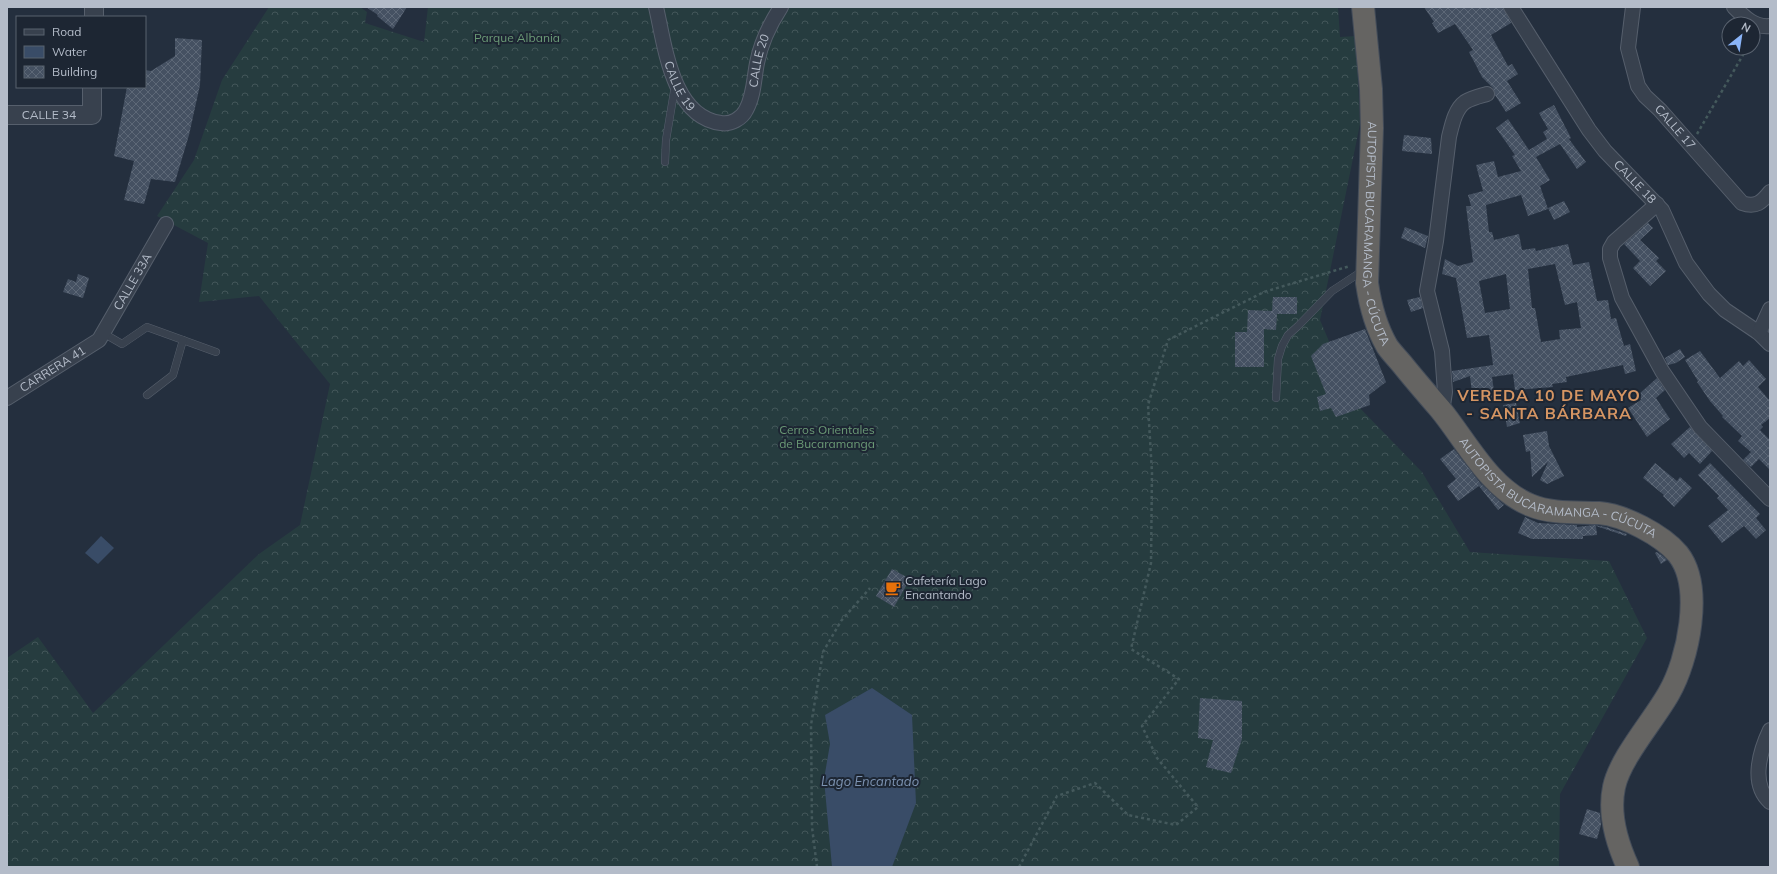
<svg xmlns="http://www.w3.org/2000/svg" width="1777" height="874" font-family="Mulish,sans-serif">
	<defs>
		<pattern id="forest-crowns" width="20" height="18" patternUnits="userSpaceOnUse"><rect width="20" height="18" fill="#263c3f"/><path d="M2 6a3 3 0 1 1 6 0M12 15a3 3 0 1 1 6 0" fill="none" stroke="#435659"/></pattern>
		<pattern id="building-cross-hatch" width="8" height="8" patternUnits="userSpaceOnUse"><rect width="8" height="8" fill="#455162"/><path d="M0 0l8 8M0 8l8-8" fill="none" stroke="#5d6877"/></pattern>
	</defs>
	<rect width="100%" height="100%" fill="#242f3e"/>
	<polygon fill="url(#forest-crowns)" points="269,7 360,7 367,12 365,23 424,42 428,7 1338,7 1340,37 1356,36 1360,124 1320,320 1355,403 1422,472 1470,552 1609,561 1647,638 1560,794 1559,867 7,867 7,658 38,637 93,713 259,554 300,525 330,384 259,296 199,302 208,243 157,216 194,160 222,80"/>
	<g fill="#394c67">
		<polygon points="101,536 114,548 98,564 85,553"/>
		<polygon points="872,688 912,715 916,803 892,867 832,867 824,779 830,744 825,715"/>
	</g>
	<g fill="url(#building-cross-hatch)" fill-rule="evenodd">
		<polygon points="366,7 407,7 393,29 377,16 378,15"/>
		<polygon points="1424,7 1503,7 1511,23 1491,35 1508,66 1512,64 1518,74 1507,81 1521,103 1506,112 1495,95 1493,88 1482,77 1469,52 1473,50 1455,24 1438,33 1432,23 1434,22"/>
		<polygon points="175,38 202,40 200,85 189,135 175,182 151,179 144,204 124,200 134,161 114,156 127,87 145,87 145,70 151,71 175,56"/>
		<path d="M1554 105 1571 138 1569 139 1586 162 1577 169 1560 144 1536 157 1550 180 1540 186 1548 209 1528 216 1521 195 1486 205 1489 232H1492L1494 240 1519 234 1522 250 1535 248 1536 251 1568 244 1573 265 1589 262 1597 301 1608 300 1611 319 1616 318 1624 346 1630 344 1636 371 1625 374 1623 365 1566 377 1567 382 1552 384 1553 387 1515 390 1513 374 1492 377 1495 398 1473 401 1470 376 1453 382 1452 371 1493 365 1489 335 1467 338 1456 278 1442 274 1445 259 1458 266 1473 262 1466 206H1471L1468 195 1483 191 1476 165 1494 161 1498 177 1521 171 1512 156 1515 155 1496 128 1508 119 1529 150 1547 139 1543 132 1548 129 1539 113ZM1555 264 1565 305 1577 302 1581 328 1559 330 1560 339 1541 342 1535 308H1532L1528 269ZM1506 274 1510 309 1485 313 1479 281Z"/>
		<polygon points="1404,135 1431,138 1432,154 1402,151"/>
		<polygon points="1564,201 1570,212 1554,220 1548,208"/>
		<polygon points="1648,223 1653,228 1640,240 1659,258 1656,261 1666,271 1650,286 1633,268 1640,261 1624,244"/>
		<polygon points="1405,227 1428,236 1425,248 1401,238"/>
		<polygon points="78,274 89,278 83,298 63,292 68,279 76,282"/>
		<polygon points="1273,297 1297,297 1297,314 1277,314 1276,330 1264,329 1264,367 1235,367 1235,332 1247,332 1248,310 1272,311"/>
		<polygon points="1420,297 1423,308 1411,312 1407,300"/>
		<polygon points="1365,329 1386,382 1369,395 1370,405 1336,417 1331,408 1320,411 1317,397 1326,394 1311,356 1323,344"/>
		<polygon points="1680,349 1685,357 1676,363 1668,365 1665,358"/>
		<polygon points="1700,351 1720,378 1739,361 1743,366 1749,360 1766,379 1758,387 1770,401 1770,418 1761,425 1763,427 1760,430 1770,440 1770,470 1759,459 1751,467 1743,460 1751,452 1738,441 1742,436 1722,417 1723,416 1710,401 1697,382 1698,381 1685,360"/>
		<polygon points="1657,378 1665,390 1656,398 1670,419 1647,437 1628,408 1641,400 1639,394"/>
		<polygon points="1516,403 1520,423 1507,427 1503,405"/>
		<polygon points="1690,427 1712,451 1700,464 1689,453 1684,458 1671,444"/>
		<polygon points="1547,431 1549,446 1564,476 1547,484 1540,480 1548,462 1532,477 1530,451 1526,452 1523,435"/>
		<polygon points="1454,449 1481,484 1504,505 1498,510 1479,486 1458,501 1447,486 1456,479 1440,459"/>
		<polygon points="1655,463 1677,481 1680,477 1692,488 1674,507 1663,496 1664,495 1643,478"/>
		<polygon points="1710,463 1760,514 1756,518 1766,530 1756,539 1744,526 1722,543 1708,526 1728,510 1717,498 1719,496 1698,475"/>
		<polygon points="1525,517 1538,523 1577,525 1577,527 1594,525 1606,527 1627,534 1626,536 1596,526 1597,535 1583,536 1583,539 1532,539 1518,533"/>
		<polygon points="1657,552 1663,556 1667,560 1661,564 1655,553"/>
		<polygon points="892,569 910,579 894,607 876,596"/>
		<polygon points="1200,698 1242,701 1242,739 1231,773 1206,767 1213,740 1198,738"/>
		<polygon points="1587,809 1600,813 1601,825 1597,839 1579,834"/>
	</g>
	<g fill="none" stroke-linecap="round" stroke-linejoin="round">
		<defs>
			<g id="service">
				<polyline points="665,162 666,140 675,86"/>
				<polyline points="103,333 122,344 147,327 216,352"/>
				<polyline points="147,395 173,375 183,340"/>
				<polyline points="1276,398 1278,359 1282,346 1288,335 1298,326 1332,291 1364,270"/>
			</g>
			<g id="minor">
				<path id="s1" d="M656 7C665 46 672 117 721 123 731 125 742 118 746 110 754 96 754 78 757 63 761 42 770 24 781 7"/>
				<path id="s2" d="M1511 7 1589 130 1605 151 1662 210 1686 263 1697 278 1709 294 1725 310 1759 333 1770 344"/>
				<path id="s3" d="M1633 7 1628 48 1638 86 1645 96 1660 110 1742 203C1756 208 1762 202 1770 192"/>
				<path d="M1734 7C1744 17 1755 28 1770 26"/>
				<polyline points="1657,204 1614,242 1610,249 1610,258 1622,298 1662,371 1700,427 1770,499"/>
				<polyline points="1759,333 1770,309"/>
				<path id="s4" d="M7 398 99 340 166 224"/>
				<path d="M1442 412 1445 392 1442 351 1427 291 1436 241 1449 137C1452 125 1455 109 1465 102 1471 98 1480 96 1487 94"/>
				<path d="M1770 730C1760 751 1750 784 1770 802"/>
			</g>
			<g id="tertiary">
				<polyline points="94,17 94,7"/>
				<path id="s5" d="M7 115H92V87"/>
			</g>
			<g id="trunk">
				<path id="s6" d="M1363 7 1371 89 1372 128 1367 283C1370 304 1376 327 1387 346 1391 352 1397 358 1402 364 1414 379 1427 394 1440 409 1467 442 1489 488 1530 505 1551 514 1577 512 1599 513 1624 515 1662 535 1678 554 1704 587 1688 660 1669 693 1654 720 1620 758 1614 787 1608 815 1617 843 1628 867"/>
			</g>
		</defs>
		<use href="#service" stroke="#565f6c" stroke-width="8"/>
		<use href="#minor" stroke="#565f6c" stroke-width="16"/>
		<use href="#tertiary" stroke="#565f6c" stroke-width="20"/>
		<use href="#trunk" stroke="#434c59" stroke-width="24"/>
		<g stroke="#44595c" stroke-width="2.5" stroke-dasharray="3 3" stroke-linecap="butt">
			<polyline points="1697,134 1747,48"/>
			<polyline points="817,867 812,827 811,725 823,652 841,621 870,588"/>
			<polyline points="1019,867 1057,796 1095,783 1128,815 1176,825 1198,807 1157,758 1142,726 1179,679 1131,649 1151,563 1152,473 1148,405 1168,340 1264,292 1350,266"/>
		</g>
		<use href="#service" stroke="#38414e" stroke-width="7"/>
		<use href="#minor" stroke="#38414e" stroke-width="14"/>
		<use href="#tertiary" stroke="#38414e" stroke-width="18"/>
		<use href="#trunk" stroke="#656462" stroke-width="22"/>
	</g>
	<defs>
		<symbol id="cafe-bare" viewBox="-9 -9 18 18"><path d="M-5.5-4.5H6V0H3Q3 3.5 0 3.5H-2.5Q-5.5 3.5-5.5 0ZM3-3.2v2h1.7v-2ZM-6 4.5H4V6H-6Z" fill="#e8710a" stroke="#1d2633" stroke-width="2.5" paint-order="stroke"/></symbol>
	</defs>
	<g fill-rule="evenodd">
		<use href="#cafe-bare" x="882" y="577" width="22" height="22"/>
	</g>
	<g text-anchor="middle" stroke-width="4" stroke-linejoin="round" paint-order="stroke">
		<g font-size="12" fill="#6b9a76" stroke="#1d2633">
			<text x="517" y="42">Parque Albania</text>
			<text x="827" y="434">Cerros Orientales<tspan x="827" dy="14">de Bucaramanga</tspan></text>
		</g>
		<g font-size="12" fill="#b4bcc9" stroke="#1d2633">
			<text dy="4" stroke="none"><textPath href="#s1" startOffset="223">CALLE 20</textPath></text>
			<text dy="4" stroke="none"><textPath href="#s1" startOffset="83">CALLE 19</textPath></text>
			<text dy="4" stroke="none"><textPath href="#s5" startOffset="42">CALLE 34</textPath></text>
			<text dy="4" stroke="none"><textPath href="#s3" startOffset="136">CALLE 17</textPath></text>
			<text dy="4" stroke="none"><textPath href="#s2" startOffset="215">CALLE 18</textPath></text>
			<text dy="4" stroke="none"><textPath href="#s6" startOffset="228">AUTOPISTA BUCARAMANGA - CÚCUTA</textPath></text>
			<text dy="4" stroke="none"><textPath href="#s4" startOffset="176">CALLE 33A</textPath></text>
			<text dy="4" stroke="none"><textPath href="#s4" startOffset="54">CARRERA 41</textPath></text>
			<text dy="4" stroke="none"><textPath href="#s6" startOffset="576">AUTOPISTA BUCARAMANGA - CÚCUTA</textPath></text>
		</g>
		<g font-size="12" fill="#b4bcc9" stroke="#1d2633" text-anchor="start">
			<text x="905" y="585">Cafetería Lago<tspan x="905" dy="14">Encantando</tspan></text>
		</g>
		<g font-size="13" font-style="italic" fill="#7c92b1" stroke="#1d2633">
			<text x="870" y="786">Lago Encantado</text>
		</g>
		<g font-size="16" font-weight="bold" letter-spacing="1" fill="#d59563" stroke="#1d2633">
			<text x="1549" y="401">VEREDA 10 DE MAYO<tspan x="1549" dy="18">- SANTA BÁRBARA</tspan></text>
		</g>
	</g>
	<rect width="1777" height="874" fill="none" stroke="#b4bcc9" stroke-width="16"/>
	<rect x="16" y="16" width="130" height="72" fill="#1d2633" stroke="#59626f"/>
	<rect x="24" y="29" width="20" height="6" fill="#38414e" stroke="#59626f"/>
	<text x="52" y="36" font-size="12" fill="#b4bcc9">Road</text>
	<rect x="24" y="46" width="20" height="12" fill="#394c67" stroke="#59626f"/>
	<text x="52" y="56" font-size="12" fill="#b4bcc9">Water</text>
	<rect x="24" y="66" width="20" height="12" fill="url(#building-cross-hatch)" stroke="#59626f"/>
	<text x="52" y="76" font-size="12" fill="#b4bcc9">Building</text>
	<g transform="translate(1741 36) rotate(30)"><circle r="19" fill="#1d2633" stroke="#59626f"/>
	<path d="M0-3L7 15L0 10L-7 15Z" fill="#8ab4f8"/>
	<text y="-6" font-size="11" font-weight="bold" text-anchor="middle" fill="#b4bcc9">N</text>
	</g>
</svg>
